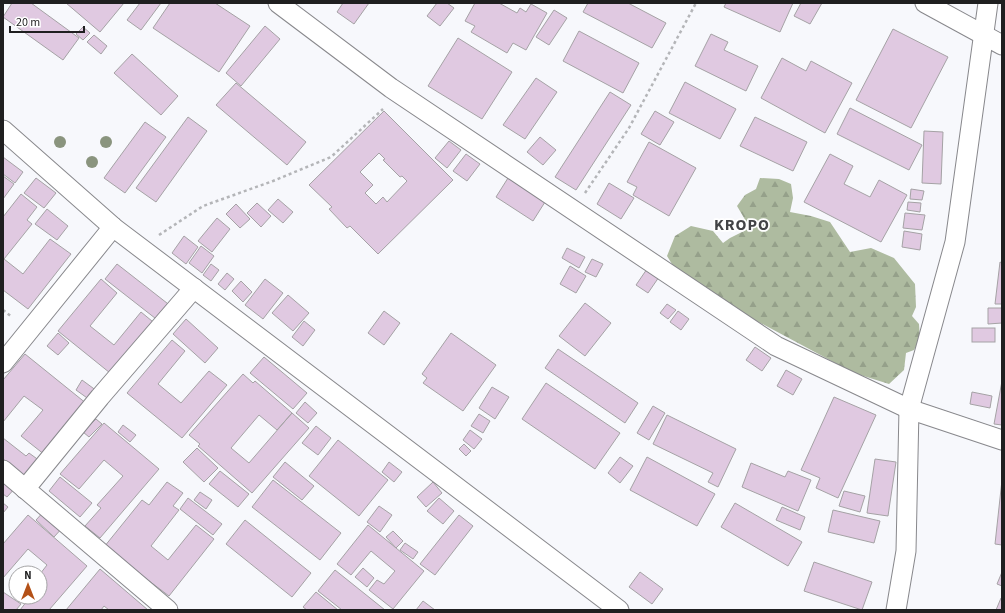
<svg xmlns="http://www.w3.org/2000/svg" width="1005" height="613" font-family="'Source Sans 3',sans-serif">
	<defs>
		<pattern id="forest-firs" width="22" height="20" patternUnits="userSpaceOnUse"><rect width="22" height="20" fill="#aebba0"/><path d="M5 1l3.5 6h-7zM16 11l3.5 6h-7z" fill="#95a08a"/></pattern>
	</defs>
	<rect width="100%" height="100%" fill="#f7f8fc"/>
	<polygon fill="url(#forest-firs)" points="760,178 779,179 791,184 793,198 790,212 811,216 830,222 850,252 871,248 894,258 915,284 916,307 912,316 919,324 920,339 914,350 906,353 904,370 889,384 854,373 753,319 680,277 667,256 675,236 691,226 713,231 723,243 730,238 750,228 737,206 745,195 756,189"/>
	<g fill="#e0c9e1" stroke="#a5a2a5" fill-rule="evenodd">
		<polygon points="12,3 31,3 79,38 63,60 3,17"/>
		<polygon points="66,3 124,3 100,32"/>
		<polygon points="140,3 161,3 141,30 127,20"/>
		<polygon points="170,3 215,3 250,26 219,72 153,28"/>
		<polygon points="343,3 369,3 354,24 337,12"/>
		<polygon points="437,3 447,3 454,8 440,26 427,16"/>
		<polygon points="475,3 499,3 517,13 520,8 526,12 531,4 547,13 526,50 513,43 507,53 471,32 475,26 465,21"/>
		<polygon points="588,3 628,3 666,23 652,48 583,12"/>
		<polygon points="726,3 793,3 780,32 724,7"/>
		<polygon points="801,3 822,3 810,24 794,16"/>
		<polygon points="554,10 567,18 549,45 536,37"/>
		<polygon points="265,26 280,39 241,86 226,73"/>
		<polygon points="83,27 90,33 83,40 76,34"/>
		<polygon points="893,29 948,57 911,128 856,100"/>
		<polygon points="579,31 639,63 623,93 563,61"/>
		<polygon points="711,34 728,42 724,50 758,66 746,91 695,66"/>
		<polygon points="94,35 107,46 101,54 87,42"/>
		<polygon points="458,38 512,72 482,119 428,86"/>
		<polygon points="132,54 178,96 161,115 114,73"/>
		<polygon points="782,58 806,71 811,61 852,83 825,133 761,98"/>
		<polygon points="536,78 557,92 525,139 503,125"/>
		<polygon points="685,82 736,109 720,139 669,113"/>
		<polygon points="236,83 306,142 287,165 216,105"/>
		<polygon points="610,92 631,105 576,190 555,177"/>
		<polygon points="850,108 922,145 909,170 837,134"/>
		<path d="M384 111 453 180 378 254 350 226 347 228 329 209 332 207 309 185ZM379 153 385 159 383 160 400 177 402 176 407 181 387 202 383 197 376 204 365 193 373 185 360 172Z"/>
		<polygon points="655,111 674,122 660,145 641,134"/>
		<polygon points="188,117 207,131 156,202 136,188"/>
		<polygon points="755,117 807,142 793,171 740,146"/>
		<polygon points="145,122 166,137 125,193 104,178"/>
		<polygon points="924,131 943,132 941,184 922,183"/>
		<polygon points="540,137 556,150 543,165 527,152"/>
		<polygon points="449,141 461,150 447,168 435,158"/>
		<polygon points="649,142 696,168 669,216 633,195 637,187 627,182"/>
		<polygon points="466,154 480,164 467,181 453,171"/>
		<polygon points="830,154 853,166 844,184 870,197 879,180 907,195 881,242 804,202"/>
		<polygon points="3,157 23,172 15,183 3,174"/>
		<polygon points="3,176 14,184 3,199"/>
		<polygon points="36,178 56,193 44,208 24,193"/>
		<polygon points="508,178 545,202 533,221 496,197"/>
		<polygon points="609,183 634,198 621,219 597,204"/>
		<polygon points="911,189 924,191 922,200 910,199"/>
		<polygon points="21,194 37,207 27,220 32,224 4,259 23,274 50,239 71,254 28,309 3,290 3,217"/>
		<polygon points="278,199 293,212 283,223 268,210"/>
		<polygon points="908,202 921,203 920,212 907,210"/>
		<polygon points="257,203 271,216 261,227 247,213"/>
		<polygon points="236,204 250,219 240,228 226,214"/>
		<polygon points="47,209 68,226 57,240 35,224"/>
		<polygon points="905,213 925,215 922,230 903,228"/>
		<polygon points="217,218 230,229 212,252 198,241"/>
		<polygon points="904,231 922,234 920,250 902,247"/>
		<polygon points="184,236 198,247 186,264 172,253"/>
		<polygon points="201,246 214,256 202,273 189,263"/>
		<polygon points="567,248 585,257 579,268 562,258"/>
		<polygon points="592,259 603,264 596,277 585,272"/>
		<polygon points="1000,262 1002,263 1002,304 995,304"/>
		<polygon points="117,264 172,307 160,322 105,279"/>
		<polygon points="211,264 219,270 211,281 203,275"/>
		<polygon points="570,266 586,276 576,293 560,284"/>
		<polygon points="647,269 659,277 648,293 636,285"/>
		<polygon points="227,273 234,279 225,290 218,284"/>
		<polygon points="101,279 117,293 90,326 114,345 141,312 158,326 115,377 58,331"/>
		<polygon points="265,279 283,293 263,319 245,305"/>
		<polygon points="241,281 252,292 243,302 232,291"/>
		<polygon points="288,295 309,313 293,331 272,313"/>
		<polygon points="585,303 611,323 585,356 559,336"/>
		<polygon points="667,304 676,310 668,319 660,313"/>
		<polygon points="988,308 1002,308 1002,323 988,324"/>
		<polygon points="384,311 400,323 384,345 368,333"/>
		<polygon points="678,311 689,319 681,330 670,322"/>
		<polygon points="186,319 218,348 205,363 173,334"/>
		<polygon points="304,321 315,330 303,346 292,337"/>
		<rect x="972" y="328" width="23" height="14"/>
		<polygon points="58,333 69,343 58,355 47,346"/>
		<polygon points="451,333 496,365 463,411 423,383 427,378 422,374"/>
		<polygon points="172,340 185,351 158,384 181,403 209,371 227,385 182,438 127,393"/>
		<polygon points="755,347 771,358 762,371 746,360"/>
		<polygon points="558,349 638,403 625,423 545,368"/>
		<polygon points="25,354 87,404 45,455 21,436 43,410 24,396 3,422 3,380"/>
		<polygon points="264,357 307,393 293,409 250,373"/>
		<polygon points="786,370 802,379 793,395 777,386"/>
		<polygon points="243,374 253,383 255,381 292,413 277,430 259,415 231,448 249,463 292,413 309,428 252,493 198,446 200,444 189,435"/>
		<polygon points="82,380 97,391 90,400 76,390"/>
		<polygon points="1002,381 1002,425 994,424"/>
		<polygon points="546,383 620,433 595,469 522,419"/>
		<polygon points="492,387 509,397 495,419 479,408"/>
		<polygon points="972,392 992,396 990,408 970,404"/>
		<polygon points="834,397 876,415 838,498 816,488 820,478 801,470"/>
		<polygon points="305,402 317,413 308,423 296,413"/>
		<polygon points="653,406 665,413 649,440 637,433"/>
		<polygon points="479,414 490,421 483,433 471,426"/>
		<polygon points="667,415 736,449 718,487 708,482 713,473 653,444"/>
		<polygon points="96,419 102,424 89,437 83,432"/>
		<polygon points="104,423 159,469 100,538 85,526 101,508 97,505 123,476 104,460 79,489 60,474"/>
		<polygon points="123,425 136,435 130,442 118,432"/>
		<polygon points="316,426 331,438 318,455 302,443"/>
		<polygon points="470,430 482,439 474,449 463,440"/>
		<polygon points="3,438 26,456 29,453 40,461 27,478 3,459"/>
		<polygon points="338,440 388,480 359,516 309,476"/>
		<polygon points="464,444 471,451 466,456 459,449"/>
		<polygon points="197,448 218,468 204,482 183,462"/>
		<polygon points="620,457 633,466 620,483 608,473"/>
		<polygon points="647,457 715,494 697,526 630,490"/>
		<polygon points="875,459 896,462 888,516 867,513"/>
		<polygon points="285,462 314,486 302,500 273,477"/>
		<polygon points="389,462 402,472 394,482 382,472"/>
		<polygon points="751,463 785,477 788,471 811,480 798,511 742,487"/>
		<polygon points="220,471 249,494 238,507 209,484"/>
		<polygon points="3,474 17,486 7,497 3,494"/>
		<polygon points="60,477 92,503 80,517 49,491"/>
		<polygon points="273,480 341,533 320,560 252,507"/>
		<polygon points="1002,480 1002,545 995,544"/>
		<polygon points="167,482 183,493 173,506 179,510 151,546 168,560 196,525 214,539 169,596 132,568 100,552 142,500 149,505"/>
		<polygon points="433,482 442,493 426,507 417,497"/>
		<polygon points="844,491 865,496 860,512 839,506"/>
		<polygon points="200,492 212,500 206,509 194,500"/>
		<polygon points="188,498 222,524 213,535 180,509"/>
		<polygon points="439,498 454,511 443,524 427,511"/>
		<polygon points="3,503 8,507 3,513"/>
		<polygon points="735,503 802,542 788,566 721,527"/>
		<polygon points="379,506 392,515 380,532 367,522"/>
		<polygon points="782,507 805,517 800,530 776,520"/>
		<polygon points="46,509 64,526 54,537 36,520"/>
		<polygon points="833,510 880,521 874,543 828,532"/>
		<polygon points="28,515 87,566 49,610 20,610 27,601 22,597 40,597 40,574 47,565 28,549 3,578 3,544"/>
		<polygon points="459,515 473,526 435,575 420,564"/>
		<polygon points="245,520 311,573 292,597 226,544"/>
		<polygon points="368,525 424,571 393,609 369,590 377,580 384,584 395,571 371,551 351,575 337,564"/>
		<polygon points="393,531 403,541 396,548 386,537"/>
		<polygon points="405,543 418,552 413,559 400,550"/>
		<polygon points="814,562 872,582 862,610 804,591"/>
		<polygon points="363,568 374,578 367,587 355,577"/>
		<polygon points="100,569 148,610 109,610 104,606 101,610 66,610"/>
		<polygon points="335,570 385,610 342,610 318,591"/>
		<polygon points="640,572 663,589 652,604 629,587"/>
		<polygon points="1002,572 1002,586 997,584"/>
		<polygon points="3,592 21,604 16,610 3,610"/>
		<polygon points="316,592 338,610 307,610 303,607"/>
		<polygon points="1001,598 1002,599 1002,610 996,610"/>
		<polygon points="423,601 435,610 416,610"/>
	</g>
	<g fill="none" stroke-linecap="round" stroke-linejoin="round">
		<defs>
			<g id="street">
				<polyline points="278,3 391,88 776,346 909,409 1002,440"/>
				<polyline points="925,3 1002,45"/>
				<polyline points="3,130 113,227 619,610"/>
				<polyline points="3,363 113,227"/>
				<polyline points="3,470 168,610"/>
				<polyline points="25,489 100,397 194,288"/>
				<polyline points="896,610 906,551 909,409 955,242 988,3"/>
			</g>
		</defs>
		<use href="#street" stroke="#88888c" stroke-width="21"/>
		<g stroke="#b4b5b8" stroke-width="2.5" stroke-dasharray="3 3" stroke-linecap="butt">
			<polyline points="585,193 629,128 696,3"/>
			<polyline points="159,235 203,206 273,181 331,157 383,109"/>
			<polyline points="3,310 12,317"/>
		</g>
		<use href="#street" stroke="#fff" stroke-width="19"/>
	</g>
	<g fill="#8a947e">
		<circle cx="60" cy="142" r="6"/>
		<circle cx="106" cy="142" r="6"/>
		<circle cx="92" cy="162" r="6"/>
	</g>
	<g text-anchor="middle" stroke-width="3.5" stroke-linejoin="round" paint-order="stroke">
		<g font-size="16" font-weight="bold" letter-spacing="1" fill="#424346" stroke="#fff">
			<text x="742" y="230">KROPO</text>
		</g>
	</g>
	<rect width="1005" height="613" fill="none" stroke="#1f1f20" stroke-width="8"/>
	<g transform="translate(28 585)"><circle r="19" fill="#ffffff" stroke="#a5a5a6"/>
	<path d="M0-3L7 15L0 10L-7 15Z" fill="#b45117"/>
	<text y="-6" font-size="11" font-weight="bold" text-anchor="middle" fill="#1f1f20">N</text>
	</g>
	<path d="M10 26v6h74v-6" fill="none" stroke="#1f1f20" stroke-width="2"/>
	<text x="16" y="26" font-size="12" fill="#1f1f20" stroke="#ffffff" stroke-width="3" paint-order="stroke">20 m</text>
</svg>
